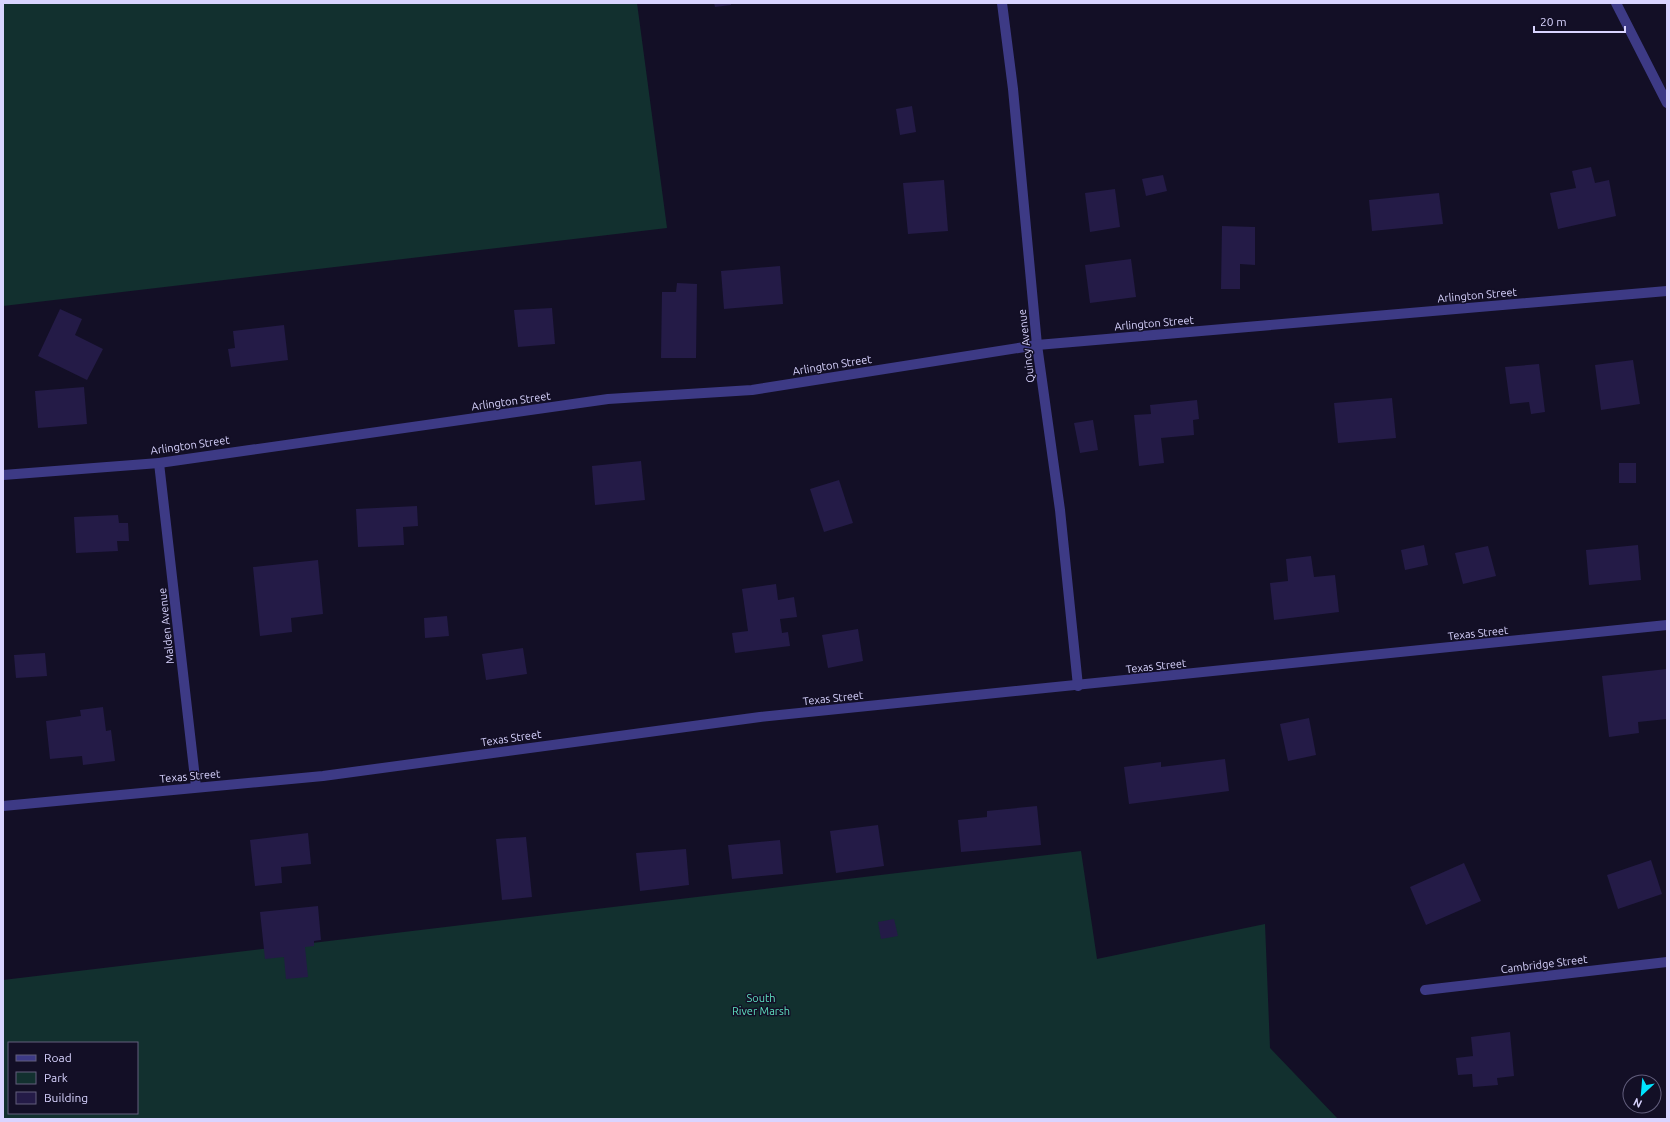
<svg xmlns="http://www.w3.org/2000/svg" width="1670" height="1122" font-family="Ubuntu,sans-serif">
	<rect width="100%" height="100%" fill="#130f26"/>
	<g fill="#12302f" fill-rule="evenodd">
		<polygon points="3,3 637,3 667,228 3,306"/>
		<path d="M1081 851 1097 959 1265 924 1270 1048 1338 1119H3V980ZM9 1043H137V1113H9Z"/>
	</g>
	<g fill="#241b47">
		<polygon points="714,3 731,3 731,5 715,7"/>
		<polygon points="912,106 916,132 900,135 896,109"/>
		<polygon points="1591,167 1595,183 1609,180 1616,216 1558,229 1550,193 1576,188 1572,171"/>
		<polygon points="1163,175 1167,191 1146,196 1142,179"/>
		<polygon points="944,180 948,231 908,234 903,183"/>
		<polygon points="1115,189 1120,227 1090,232 1085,193"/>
		<polygon points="1439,193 1443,224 1372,231 1369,200"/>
		<polygon points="1222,226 1255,227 1255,265 1240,264 1240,289 1221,289"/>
		<polygon points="1131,259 1136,297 1090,303 1085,265"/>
		<polygon points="780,266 783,304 724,309 721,271"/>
		<polygon points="677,283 697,284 696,358 661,358 662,292 676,292"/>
		<polygon points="552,308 555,344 518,347 514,310"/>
		<polygon points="60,309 82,319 75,335 103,349 87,380 38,356"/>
		<polygon points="284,325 288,360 231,367 228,349 235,348 233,331"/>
		<polygon points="1633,360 1640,404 1601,410 1595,365"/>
		<polygon points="1539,364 1545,412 1531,414 1529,402 1510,404 1505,367"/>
		<polygon points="84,387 87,424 38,428 35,391"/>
		<polygon points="1392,398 1396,438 1338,443 1334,403"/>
		<polygon points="1197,400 1199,419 1193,420 1194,435 1161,438 1164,463 1139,466 1134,415 1151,414 1150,405"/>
		<polygon points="1093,420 1098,450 1080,453 1074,423"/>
		<polygon points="641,461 645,500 595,505 592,466"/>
		<rect x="1619" y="463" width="17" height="20"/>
		<polygon points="839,480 853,523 824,532 810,489"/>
		<polygon points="417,506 418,526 403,527 404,545 358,547 356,509"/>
		<polygon points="118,515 119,523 128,523 129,541 117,541 118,551 76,553 74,517"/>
		<polygon points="1424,545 1428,565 1405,570 1401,550"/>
		<polygon points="1638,545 1641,580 1589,585 1586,550"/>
		<polygon points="1488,546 1496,576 1463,584 1455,553"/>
		<polygon points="1311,556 1314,577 1335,575 1339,612 1274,620 1270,583 1288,581 1286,559"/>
		<polygon points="318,560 323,614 291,618 292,632 260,636 253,567"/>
		<polygon points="776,584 778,600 794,597 797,617 780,619 782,633 788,632 790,646 735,653 732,633 748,631 742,589"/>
		<polygon points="447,616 449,636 425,638 424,618"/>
		<polygon points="858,629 863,661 828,668 822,635"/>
		<polygon points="523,648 527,674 486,680 482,654"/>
		<polygon points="45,653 47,676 16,678 14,655"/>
		<polygon points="1667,669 1667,719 1638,722 1639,733 1609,737 1602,676"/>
		<polygon points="103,707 106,731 111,730 115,761 83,765 82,756 50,759 46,721 81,716 80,710"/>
		<polygon points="1309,718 1316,755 1288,761 1280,724"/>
		<polygon points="1225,759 1229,791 1129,804 1124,767 1161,762 1161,767"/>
		<polygon points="1037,806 1041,845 961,852 958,820 987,817 987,811"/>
		<polygon points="878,825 884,866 836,873 830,831"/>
		<polygon points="308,833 311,864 281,867 282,883 255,886 250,840"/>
		<polygon points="526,837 532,897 502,900 496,839"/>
		<polygon points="780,840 783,874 732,879 728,845"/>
		<polygon points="686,849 689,885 640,891 636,853"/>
		<polygon points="1651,860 1662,894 1618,909 1607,875"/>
		<polygon points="1464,863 1481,901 1426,925 1410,887"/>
		<polygon points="318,906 321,940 314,941 314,946 305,947 308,977 286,979 284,957 265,959 260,912"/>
		<polygon points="894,919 898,936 881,939 878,922"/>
		<polygon points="1510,1032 1514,1076 1497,1078 1498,1085 1473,1087 1472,1074 1458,1075 1456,1058 1473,1056 1471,1037"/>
	</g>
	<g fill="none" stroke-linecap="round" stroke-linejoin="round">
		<g stroke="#3d3a85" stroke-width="10">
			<polyline points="1002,3 1013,89 1037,345 1060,510 1078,686"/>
			<polyline points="1616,3 1667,103"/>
			<polyline points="159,463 196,787"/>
			<polyline points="3,475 159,463 608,399 752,390 1037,345 1667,291"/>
			<polyline points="3,806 323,776 760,717 1667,625"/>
			<polyline points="1425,990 1667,962"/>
		</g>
	</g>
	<g text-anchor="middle" stroke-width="3" stroke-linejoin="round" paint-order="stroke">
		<g font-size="11" fill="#d9d4ff" stroke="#130f26">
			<text transform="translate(1477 295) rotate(-5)" y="4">Arlington Street</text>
			<text transform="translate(1154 323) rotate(-5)" y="4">Arlington Street</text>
			<text transform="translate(1026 346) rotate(-97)" y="4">Quincy Avenue</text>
			<text transform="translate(832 365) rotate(-9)" y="4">Arlington Street</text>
			<text transform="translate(511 401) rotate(-8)" y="4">Arlington Street</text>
			<text transform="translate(190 445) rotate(-8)" y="4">Arlington Street</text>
			<text transform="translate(166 626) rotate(-96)" y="4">Malden Avenue</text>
			<text transform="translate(1478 633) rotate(-6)" y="4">Texas Street</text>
			<text transform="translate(1156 666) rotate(-6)" y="4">Texas Street</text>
			<text transform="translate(833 698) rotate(-6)" y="4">Texas Street</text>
			<text transform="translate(511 738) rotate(-8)" y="4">Texas Street</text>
			<text transform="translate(190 776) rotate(-5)" y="4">Texas Street</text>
			<text transform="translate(1544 964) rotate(-7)" y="4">Cambridge Street</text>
		</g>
		<g font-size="11" fill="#5fe0c0" stroke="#130f26">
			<text x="761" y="1002">South<tspan x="761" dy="13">River Marsh</tspan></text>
		</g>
	</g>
	<rect width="1670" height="1122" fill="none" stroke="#d9d4ff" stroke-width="8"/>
	<rect x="8" y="1042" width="130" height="72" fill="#130f26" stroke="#625e7d"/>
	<rect x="16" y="1055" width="20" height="6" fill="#3d3a85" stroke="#625e7d"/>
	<text x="44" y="1062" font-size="12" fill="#d9d4ff">Road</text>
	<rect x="16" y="1072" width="20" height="12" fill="#12302f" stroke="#625e7d"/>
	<text x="44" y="1082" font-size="12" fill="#d9d4ff">Park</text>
	<rect x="16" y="1092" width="20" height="12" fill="#241b47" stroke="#625e7d"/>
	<text x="44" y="1102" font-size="12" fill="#d9d4ff">Building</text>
	<g transform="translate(1642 1094) rotate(206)"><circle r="19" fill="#130f26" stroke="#625e7d"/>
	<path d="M0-3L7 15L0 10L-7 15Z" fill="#00e5ff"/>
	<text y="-6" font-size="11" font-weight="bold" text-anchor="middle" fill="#d9d4ff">N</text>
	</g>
	<path d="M1534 26v6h91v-6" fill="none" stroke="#d9d4ff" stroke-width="2"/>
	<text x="1540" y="26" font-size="12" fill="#d9d4ff" stroke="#130f26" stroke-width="3" paint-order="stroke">20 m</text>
</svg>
